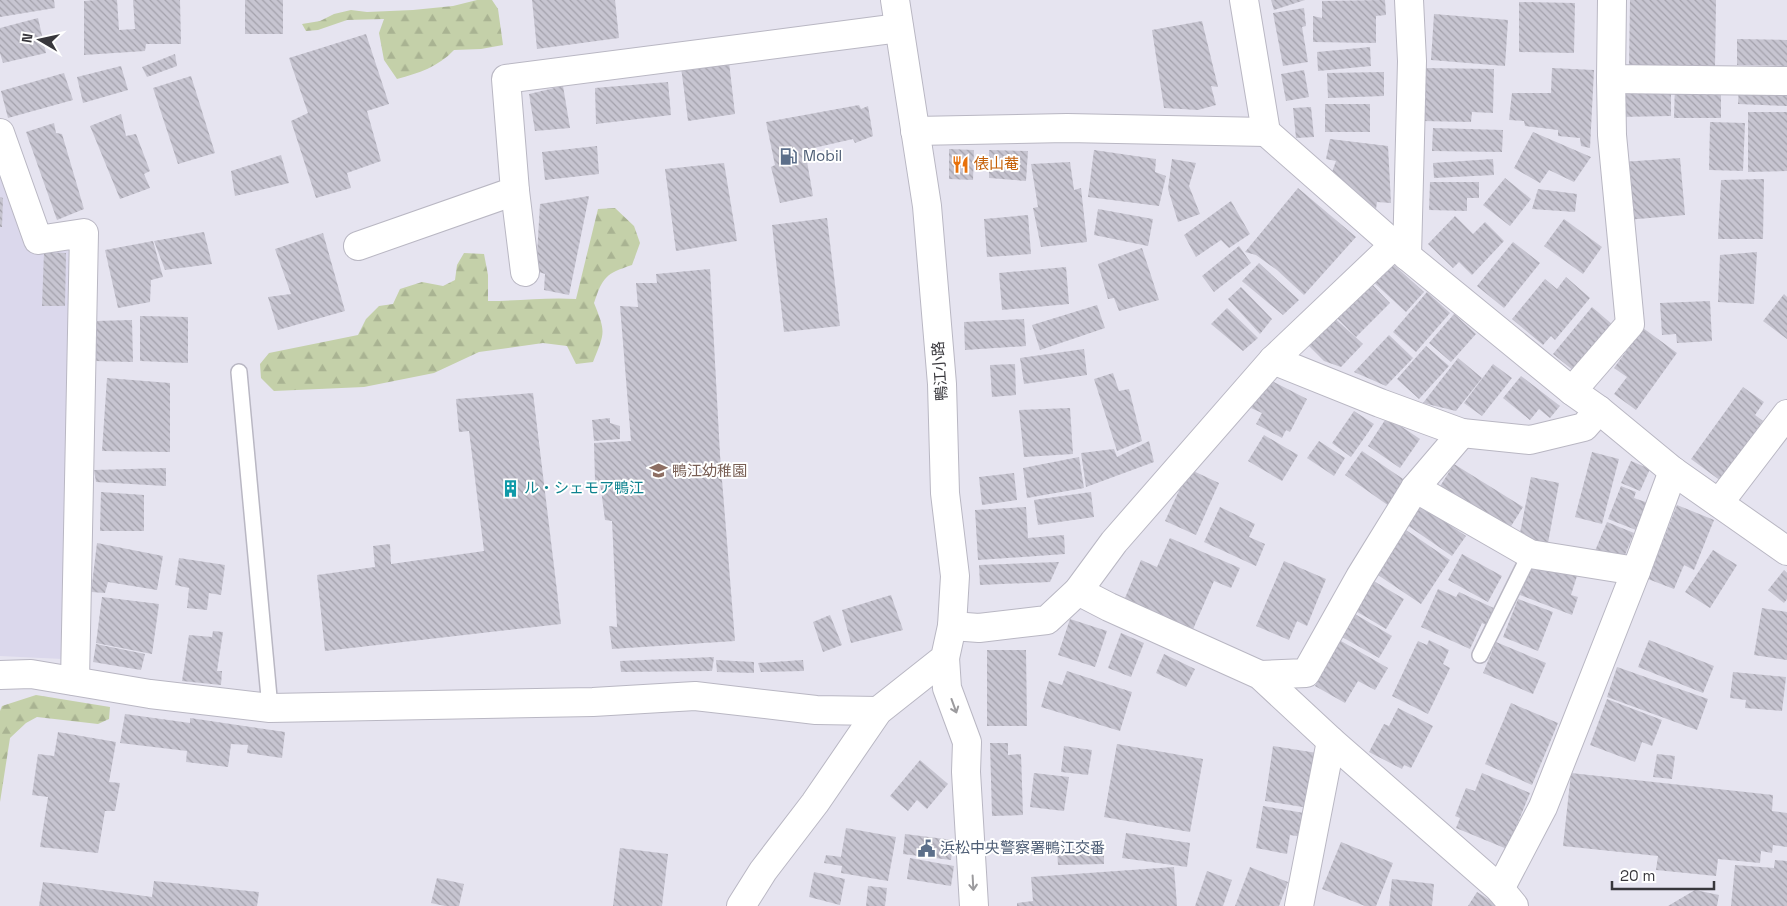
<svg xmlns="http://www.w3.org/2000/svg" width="1787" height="906" font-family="'Space Grotesk','Noto Sans JP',sans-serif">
	<defs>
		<pattern id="forest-firs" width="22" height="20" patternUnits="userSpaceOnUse" patternTransform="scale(1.25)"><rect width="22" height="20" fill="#c4d0a9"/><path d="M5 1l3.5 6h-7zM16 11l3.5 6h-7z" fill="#a9b392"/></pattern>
		<pattern id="building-back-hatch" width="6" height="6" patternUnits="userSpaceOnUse" patternTransform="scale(1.25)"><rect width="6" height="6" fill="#c7c5d1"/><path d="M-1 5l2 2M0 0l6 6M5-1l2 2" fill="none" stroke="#a3a1ab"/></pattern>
	</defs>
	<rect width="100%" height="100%" fill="#e6e4f0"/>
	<polygon fill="#dbd8ec" points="0,173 27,247 74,247 64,509 63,659 0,656"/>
	<g fill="url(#forest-firs)">
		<path d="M477 0H492L498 9 503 45 481 49 454 50C438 67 419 73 397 79L384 60 379 33 384 19 347 20 318 30 306 31 302 24 320 21 334 14 351 10 367 12 413 10 453 6Z"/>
		<path d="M615 208 634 226 640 243 632 265C605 274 603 277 594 303 606 333 605 332 593 362L576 364 567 346 543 343 479 352 434 373 364 387 274 391 261 378 260 364 269 353 358 335 366 319 379 306 393 304 400 289 422 282 443 286 455 280 457 265 464 253 484 254 488 275V301C518 301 547 297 576 299L598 209Z"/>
		<polygon points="36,695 110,707 109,719 98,724 37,717 26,723 10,738 0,802 0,711 2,706"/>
	</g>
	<g fill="url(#building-back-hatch)">
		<polygon points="0,0 54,0 55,8 0,17"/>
		<polygon points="96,0 117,0 119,30 135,29 133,0 180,0 181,44 146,44 145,51 84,55 84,1"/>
		<rect x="245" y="0" width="38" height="34"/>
		<polygon points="532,0 615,0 619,38 537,49"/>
		<polygon points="1271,0 1305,0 1274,10"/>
		<polygon points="1385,0 1386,15 1376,16 1376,43 1313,42 1313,16 1322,18 1322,1"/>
		<polygon points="1630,0 1716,0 1715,68 1629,66"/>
		<polygon points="1519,2 1575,3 1574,53 1519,52"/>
		<polygon points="1304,8 1306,26 1302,27 1308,62 1283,66 1273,13"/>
		<polygon points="1434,14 1508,20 1505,66 1431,60"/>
		<polygon points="38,18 46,53 3,63 0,53 0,28"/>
		<polygon points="1202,21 1218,87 1211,86 1216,105 1198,110 1164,108 1152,30"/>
		<polygon points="366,34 389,104 367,111 381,161 347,173 351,188 316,198 291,121 308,113 289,58"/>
		<polygon points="1737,39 1787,40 1787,66 1737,65"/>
		<polygon points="1370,47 1371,66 1318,71 1317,52"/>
		<polygon points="175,54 177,66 147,77 142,67"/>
		<polygon points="729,62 735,114 688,121 681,67"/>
		<polygon points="121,66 128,90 83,103 77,77"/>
		<polygon points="1423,68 1494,69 1493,113 1472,112 1471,122 1422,121"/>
		<polygon points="1552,68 1594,70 1590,148 1581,146 1580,138 1558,136 1558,130 1525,126 1524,121 1509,120 1512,93 1551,93"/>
		<polygon points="1304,70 1309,97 1286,101 1281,74"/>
		<polygon points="1384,72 1384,96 1328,98 1327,73"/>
		<polygon points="64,73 73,100 8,118 1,91"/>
		<polygon points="191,76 215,153 178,164 153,88"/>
		<polygon points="1671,81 1671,116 1618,117 1625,82"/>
		<polygon points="668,82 671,115 596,124 595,88"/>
		<polygon points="1675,84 1721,85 1721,118 1674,118"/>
		<polygon points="1739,84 1787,85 1787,106 1738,104"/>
		<polygon points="563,86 570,128 535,131 529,94"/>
		<rect x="1325" y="104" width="45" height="28"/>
		<polygon points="859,105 861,109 868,106 873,136 855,143 853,139 805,150 813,196 780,203 771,167 775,165 766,122"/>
		<polygon points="1311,107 1314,137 1296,138 1293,108"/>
		<polygon points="1748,112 1787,112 1787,171 1748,172"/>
		<polygon points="121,114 126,136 136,134 150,171 144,174 150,188 120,199 90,126"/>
		<polygon points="1710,122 1745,123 1743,171 1709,170"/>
		<polygon points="54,123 56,133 62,134 84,209 57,220 26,132"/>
		<polygon points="1433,128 1503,130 1502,152 1432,151"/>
		<polygon points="1533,132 1591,157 1574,182 1549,170 1540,183 1514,168"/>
		<polygon points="1330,139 1388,146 1391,203 1377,202 1376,209 1332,172 1336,161 1326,159"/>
		<polygon points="597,146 599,174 545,180 542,152"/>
		<polygon points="949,149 974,150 973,180 949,179"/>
		<polygon points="989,150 1028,151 1026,181 989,178"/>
		<polygon points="1094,150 1156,159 1155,172 1166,176 1159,206 1088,197"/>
		<polygon points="281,155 289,183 235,196 231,171"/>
		<polygon points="1680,158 1685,215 1626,220 1622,162"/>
		<polygon points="1172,159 1196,163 1189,186 1200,214 1178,222 1168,189"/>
		<polygon points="1493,159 1494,175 1434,178 1433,163"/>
		<polygon points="1070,162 1074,190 1081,188 1087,242 1041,247 1033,208 1038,207 1031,164"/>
		<polygon points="724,163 737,241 676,251 665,169"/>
		<polygon points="1505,178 1531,199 1510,226 1483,205"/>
		<polygon points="1764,179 1763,239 1718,239 1721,180"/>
		<polygon points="1430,182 1479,182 1479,198 1467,198 1467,211 1429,210"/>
		<polygon points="1298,188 1356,237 1304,295 1277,270 1256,255 1245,252"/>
		<polygon points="1538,189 1577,194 1575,212 1532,209"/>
		<polygon points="589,196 569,295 544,290 545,274 536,271 540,204"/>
		<polygon points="0,197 3,198 2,227 0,227"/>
		<polygon points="1231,201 1250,234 1229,248 1221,240 1196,257 1184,235"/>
		<polygon points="1098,209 1153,219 1148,246 1094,235"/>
		<polygon points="1028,215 1031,254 987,257 984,219"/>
		<polygon points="1455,216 1473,234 1485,222 1504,241 1472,275 1459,262 1453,268 1428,244"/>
		<polygon points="827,218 840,326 784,332 772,225"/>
		<polygon points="1564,219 1602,247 1583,274 1544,246"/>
		<polygon points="204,232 212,264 165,270 154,241"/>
		<polygon points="323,233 345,311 278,330 268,297 291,294 275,249"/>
		<polygon points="153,241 163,277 151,280 150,302 118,308 105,250"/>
		<polygon points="1513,242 1540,263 1504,308 1477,286"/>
		<polygon points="1239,246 1251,263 1214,292 1202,276"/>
		<polygon points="1142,248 1159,300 1119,311 1114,298 1108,299 1098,264"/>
		<polygon points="44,252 66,253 65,306 42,306"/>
		<polygon points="1757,252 1754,304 1718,302 1720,255"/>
		<polygon points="1259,263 1299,300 1283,315 1242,281"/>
		<polygon points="1393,264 1424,292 1406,312 1370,279"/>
		<polygon points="1066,267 1069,304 1002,310 999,273"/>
		<polygon points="710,269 720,455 735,641 612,649 609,626 617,627 612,521 605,520 600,482 595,481 594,443 631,441 620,306 638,307 636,283 657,283 656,274"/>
		<polygon points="1566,277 1590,298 1555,340 1551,336 1543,345 1512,319 1545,279 1557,289"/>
		<polygon points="1366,278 1390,303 1356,337 1331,312"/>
		<polygon points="1241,287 1272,319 1260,334 1228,299"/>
		<polygon points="1427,292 1450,313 1416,352 1393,332"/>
		<polygon points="1784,294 1787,297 1787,339 1763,321"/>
		<polygon points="1710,301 1712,341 1677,343 1676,334 1662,335 1660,303"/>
		<polygon points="1097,305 1105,328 1040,350 1032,325"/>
		<polygon points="1592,307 1613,325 1574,371 1553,354"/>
		<polygon points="1227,308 1258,338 1243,351 1211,324"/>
		<polygon points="1329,313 1363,344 1341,367 1324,361 1303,340"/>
		<polygon points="1454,314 1476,334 1451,362 1429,343"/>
		<polygon points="140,316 188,317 188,363 140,361"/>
		<polygon points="1024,319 1026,346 965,350 964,322"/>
		<polygon points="132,320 133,362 95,361 95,321"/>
		<polygon points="1643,328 1677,353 1636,410 1614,394 1627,377 1614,368"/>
		<polygon points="1389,335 1413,358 1386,386 1354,372"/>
		<polygon points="1426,346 1449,366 1419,399 1397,379"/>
		<polygon points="1084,349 1087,375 1024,384 1020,358"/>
		<polygon points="1458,358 1482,378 1456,411 1423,403"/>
		<polygon points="1015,364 1016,395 992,397 990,365"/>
		<polygon points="1493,364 1512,378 1482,416 1464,403"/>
		<polygon points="1113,373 1119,391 1129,389 1142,441 1117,451 1094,379"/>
		<polygon points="1521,376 1560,406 1550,418 1539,409 1530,420 1503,398"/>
		<polygon points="107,378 170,383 170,452 102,451"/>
		<polygon points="1266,378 1307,399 1290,432 1286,430 1282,438 1256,424 1262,413 1251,408"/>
		<polygon points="1743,387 1764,402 1755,415 1763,421 1721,481 1691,459"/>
		<polygon points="533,393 561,624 325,651 317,575 375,567 373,546 390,544 391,564 484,551 469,431 459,432 456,399"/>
		<polygon points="1070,408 1073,454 1024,457 1019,410"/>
		<polygon points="1354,411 1374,424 1351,457 1332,443"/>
		<polygon points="1387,417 1420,439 1400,468 1368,446"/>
		<polygon points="610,418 610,423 620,426 620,439 594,441 592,420"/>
		<polygon points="1264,435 1298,455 1282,481 1248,461"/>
		<polygon points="1149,441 1154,462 1086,487 1081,453 1114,449 1117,457"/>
		<polygon points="1319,441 1345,458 1334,476 1307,458"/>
		<polygon points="1362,451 1406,481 1389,506 1345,475"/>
		<polygon points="1592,452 1619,459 1602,524 1575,517"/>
		<polygon points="1079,457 1084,488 1027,498 1023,468"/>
		<polygon points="1631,461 1650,469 1640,491 1621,483"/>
		<polygon points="1454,464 1523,507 1508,531 1439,488"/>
		<polygon points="166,468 166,486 96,482 94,470"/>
		<polygon points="1189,469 1219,483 1196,535 1165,521"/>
		<polygon points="1014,473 1017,500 982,505 979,477"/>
		<polygon points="1531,477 1559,483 1548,543 1519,538"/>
		<polygon points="1621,486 1636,492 1634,498 1651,504 1641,532 1608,519"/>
		<polygon points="101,492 144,495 144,531 100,531"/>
		<polygon points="1091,492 1094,517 1038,525 1034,500"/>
		<polygon points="1421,505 1466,536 1452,556 1407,525"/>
		<polygon points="1677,505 1714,520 1694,570 1684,565 1674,589 1648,579"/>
		<polygon points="1026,507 1028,538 1064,535 1065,554 978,560 975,510"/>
		<polygon points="1220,507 1255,524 1249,537 1265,544 1256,566 1204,542"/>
		<polygon points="1607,522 1634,533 1622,562 1595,551"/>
		<polygon points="1403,528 1450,560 1421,604 1378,575 1391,555 1386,552"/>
		<polygon points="1170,538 1240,568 1231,588 1214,581 1191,634 1122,605 1141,560 1157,567"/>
		<polygon points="97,543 163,556 157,590 108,582 105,593 91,592"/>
		<polygon points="1713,550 1737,565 1710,608 1685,592"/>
		<polygon points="1462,554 1502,576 1488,602 1448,580"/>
		<polygon points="179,558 225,565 221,595 209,593 207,610 187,608 189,588 175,585"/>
		<polygon points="1533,560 1577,576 1571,595 1578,597 1572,615 1520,595"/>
		<polygon points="1284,561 1326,579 1307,626 1297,621 1289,640 1256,626"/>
		<polygon points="1059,562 1050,582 980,585 979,565"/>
		<polygon points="1784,570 1787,573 1787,599 1784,603 1768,590"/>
		<polygon points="1367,577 1404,599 1386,629 1349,607"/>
		<polygon points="1438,589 1456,597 1459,592 1498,610 1490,627 1482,623 1470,649 1421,627"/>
		<polygon points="891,595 903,630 851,643 842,610"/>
		<polygon points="102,597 159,604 152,654 96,643"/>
		<polygon points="1518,599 1553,612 1538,651 1503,637"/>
		<polygon points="1762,608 1787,612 1787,660 1754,655"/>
		<polygon points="1355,614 1392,636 1379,658 1342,637"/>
		<polygon points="830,615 842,645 823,652 813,622"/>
		<polygon points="1070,619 1107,631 1095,667 1058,655"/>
		<polygon points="213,631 223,632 217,671 222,671 221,685 182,681 189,635 212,637"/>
		<polygon points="1121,633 1144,643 1131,677 1108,668"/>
		<polygon points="1334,637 1388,668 1375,690 1358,681 1345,703 1315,686 1321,675 1315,672"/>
		<polygon points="1429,640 1449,650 1443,664 1450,668 1428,714 1392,696 1418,641 1427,645"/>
		<polygon points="1649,640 1714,666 1703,693 1638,667"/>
		<polygon points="1496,642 1546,663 1533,694 1483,673"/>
		<polygon points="96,644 145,654 141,670 93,662"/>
		<polygon points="987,650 1026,650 1027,726 987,726"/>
		<polygon points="1164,654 1195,669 1186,687 1156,673"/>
		<polygon points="714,657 712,671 621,672 620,661"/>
		<polygon points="716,660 754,662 754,673 717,672"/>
		<polygon points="803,660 804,671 761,672 758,663"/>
		<polygon points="1617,667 1708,699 1697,730 1607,697"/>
		<polygon points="1067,671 1132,692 1120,731 1041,707 1049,681 1062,685"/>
		<polygon points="1733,672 1786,677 1782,711 1745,708 1746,700 1730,698"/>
		<polygon points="1607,699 1662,720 1652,746 1642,742 1635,762 1590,745"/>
		<polygon points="1511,703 1558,723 1532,785 1485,764"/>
		<polygon points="1398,708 1433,726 1411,768 1404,765 1402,769 1369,752 1384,724 1389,726"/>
		<polygon points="125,714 190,723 190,718 285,732 282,758 247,753 248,745 231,744 228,767 186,762 187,751 120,743"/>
		<polygon points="58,732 116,742 109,782 120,783 115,811 105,811 98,853 40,847 48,797 32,795 38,754 54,756"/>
		<polygon points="990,743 1008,743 1008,755 1021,754 1023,815 992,816"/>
		<polygon points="1117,744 1203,759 1190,832 1104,817"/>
		<polygon points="1064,746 1092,750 1088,775 1061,772"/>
		<polygon points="1273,746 1317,753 1309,808 1265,801"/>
		<polygon points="1657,754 1675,756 1672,779 1653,777"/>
		<polygon points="920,760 948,784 927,809 917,800 908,811 890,796"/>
		<polygon points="1034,773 1069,777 1064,811 1030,807"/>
		<polygon points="1482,773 1530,793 1507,849 1456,828 1460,818 1455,816 1466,788 1475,791"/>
		<polygon points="1571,773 1773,795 1772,811 1787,813 1787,847 1773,845 1772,853 1761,851 1760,863 1718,859 1716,876 1656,870 1658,856 1563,846"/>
		<polygon points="1263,806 1304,813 1303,837 1290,835 1287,854 1256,848"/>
		<polygon points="846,828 896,837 888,881 841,873 842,866 824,863 826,855 841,857"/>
		<polygon points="1126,833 1190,843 1187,867 1122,858"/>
		<polygon points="905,834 953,840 951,860 903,854"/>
		<polygon points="1341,842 1393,863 1376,906 1365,906 1322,889"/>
		<polygon points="620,848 668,854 662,906 613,906"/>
		<polygon points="1104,848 1104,864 1058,865 1057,849"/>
		<polygon points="910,858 954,866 951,886 907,879"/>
		<polygon points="1775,860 1787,861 1787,906 1731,906 1735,865 1774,868"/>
		<polygon points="1174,867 1177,906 1017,906 1017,903 1033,901 1031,877"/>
		<polygon points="1250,867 1288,882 1279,906 1235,906"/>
		<polygon points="1207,871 1232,880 1223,906 1195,906"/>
		<polygon points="814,872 845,879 840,905 809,897"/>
		<polygon points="437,878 464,884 459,906 445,906 431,903"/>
		<polygon points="1392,879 1434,884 1432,906 1389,906"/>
		<polygon points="154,881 259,892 257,906 39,906 43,882 152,897"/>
		<polygon points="868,886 887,888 885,906 866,906"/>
		<polygon points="1695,890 1719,895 1717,906 1668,906"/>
		<polygon points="1477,892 1499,906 1468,906"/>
	</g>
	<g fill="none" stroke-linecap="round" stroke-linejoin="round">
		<defs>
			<g id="service">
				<polyline points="239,372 270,708"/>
				<polyline points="1480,655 1530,554"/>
			</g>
			<g id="minor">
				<polyline points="1244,0 1266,132 1407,256 1572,391 1599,410 1673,471 1787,551"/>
				<polyline points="1612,0 1611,79 1787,81"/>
				<polyline points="915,131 1067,128 1266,132"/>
				<polyline points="0,133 38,240 84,233 75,681"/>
				<polyline points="515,191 525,272"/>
				<polyline points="358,246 515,191 506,79 899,28"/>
				<polyline points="1407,256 1412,61 1409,0"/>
				<polyline points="1273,360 1380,403 1462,433 1530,440 1584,427 1599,410"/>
				<polyline points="1572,391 1630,324 1612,135 1611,79"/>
				<polyline points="1415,488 1530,554 1636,571"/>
				<polyline points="1719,503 1787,414"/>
				<polyline points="1078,591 1109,607 1260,675 1331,741 1500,889 1514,906"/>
				<polyline points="952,626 979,628 1047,620 1078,591 1114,542 1273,360 1394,245"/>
				<polyline points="945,658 947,688 967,742 966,772 974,906"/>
				<polyline points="0,675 31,674 150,694 270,708 593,702 695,696 816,710 878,711"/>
				<polyline points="1260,675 1306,673 1360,577 1415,488 1462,433"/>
				<polyline points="1500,889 1543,807 1636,571 1673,471"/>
				<polyline points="1299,906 1331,741"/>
			</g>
			<polyline id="tertiary" points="741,906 763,871 815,803 878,711 945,658 952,626 955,576 945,493 942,384 927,206 895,0"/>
		</defs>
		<use href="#service" stroke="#b9b7c3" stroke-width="18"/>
		<use href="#minor" stroke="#b9b7c3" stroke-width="30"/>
		<use href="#tertiary" stroke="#b9b7c3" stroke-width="30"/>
		<use href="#service" stroke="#fff" stroke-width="15"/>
		<use href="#minor" stroke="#fff" stroke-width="28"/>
		<use href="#tertiary" stroke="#fff" stroke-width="28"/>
	</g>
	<defs><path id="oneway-shaft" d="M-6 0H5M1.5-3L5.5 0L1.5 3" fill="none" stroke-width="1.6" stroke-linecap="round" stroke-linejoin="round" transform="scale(1.25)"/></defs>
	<g stroke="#9c9b9e">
		<use href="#oneway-shaft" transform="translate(954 706) rotate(70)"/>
		<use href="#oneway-shaft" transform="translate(973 883) rotate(87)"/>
	</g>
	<defs>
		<symbol id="fuel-bare" viewBox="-9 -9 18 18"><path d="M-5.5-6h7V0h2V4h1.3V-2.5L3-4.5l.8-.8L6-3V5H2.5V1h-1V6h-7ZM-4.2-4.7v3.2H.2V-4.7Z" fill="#5c6f8a" stroke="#fff" stroke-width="2.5" paint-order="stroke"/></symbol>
		<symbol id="restaurant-bare" viewBox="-9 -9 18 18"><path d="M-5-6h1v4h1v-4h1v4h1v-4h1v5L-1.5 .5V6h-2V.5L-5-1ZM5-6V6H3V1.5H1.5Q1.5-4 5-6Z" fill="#e8710a" stroke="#fff" stroke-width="2.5" paint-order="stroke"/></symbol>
		<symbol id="school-bare" viewBox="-9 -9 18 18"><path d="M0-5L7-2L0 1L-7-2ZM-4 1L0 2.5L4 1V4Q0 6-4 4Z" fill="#8d6e63" stroke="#fff" stroke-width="2.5" paint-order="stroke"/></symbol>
		<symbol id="building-bare" viewBox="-9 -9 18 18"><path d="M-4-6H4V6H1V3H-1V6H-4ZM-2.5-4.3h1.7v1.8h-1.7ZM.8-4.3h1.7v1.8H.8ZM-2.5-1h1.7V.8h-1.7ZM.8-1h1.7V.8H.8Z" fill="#0f9aa8" stroke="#fff" stroke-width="2.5" paint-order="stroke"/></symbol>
		<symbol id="civic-bare" viewBox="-9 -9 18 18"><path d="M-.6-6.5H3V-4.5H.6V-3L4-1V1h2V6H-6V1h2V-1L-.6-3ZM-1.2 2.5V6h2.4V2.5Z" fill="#5c6f8a" stroke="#fff" stroke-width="2.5" paint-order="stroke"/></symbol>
	</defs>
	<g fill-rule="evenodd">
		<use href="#fuel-bare" x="776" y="144" width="25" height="25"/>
		<use href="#restaurant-bare" x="948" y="152" width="25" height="25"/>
		<use href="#school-bare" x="646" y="458" width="25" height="25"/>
		<use href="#building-bare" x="498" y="476" width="25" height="25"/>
		<use href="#civic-bare" x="914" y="836" width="25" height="25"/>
	</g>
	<g text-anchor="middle" stroke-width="4" stroke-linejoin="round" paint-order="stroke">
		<g font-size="15" fill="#4e5e75" stroke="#fff" text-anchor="start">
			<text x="803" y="161">Mobil</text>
			<text x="940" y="853">浜松中央警察署鴨江交番</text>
		</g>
		<g font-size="15" fill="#c56008" stroke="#fff" text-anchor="start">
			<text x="974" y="169">俵山菴</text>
		</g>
		<g font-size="15" fill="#38373c" stroke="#fff">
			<text transform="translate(940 371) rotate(-94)" y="5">鴨江小路</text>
		</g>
		<g font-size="15" fill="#785e54" stroke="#fff" text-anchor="start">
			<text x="672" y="476">鴨江幼稚園</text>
		</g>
		<g font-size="15" fill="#0d838f" stroke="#fff" text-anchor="start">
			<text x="524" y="493">ル・シェモア鴨江</text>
		</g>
	</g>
	<g transform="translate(40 40) rotate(279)" stroke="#ffffff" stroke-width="4" paint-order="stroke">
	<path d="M0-4L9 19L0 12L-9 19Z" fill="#38373c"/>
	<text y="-8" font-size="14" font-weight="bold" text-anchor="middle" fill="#38373c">N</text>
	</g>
	<path d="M1612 881v8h102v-8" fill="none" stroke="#38373c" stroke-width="2.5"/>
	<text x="1620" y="881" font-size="15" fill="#38373c" stroke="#ffffff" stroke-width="4" paint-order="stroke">20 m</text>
</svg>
